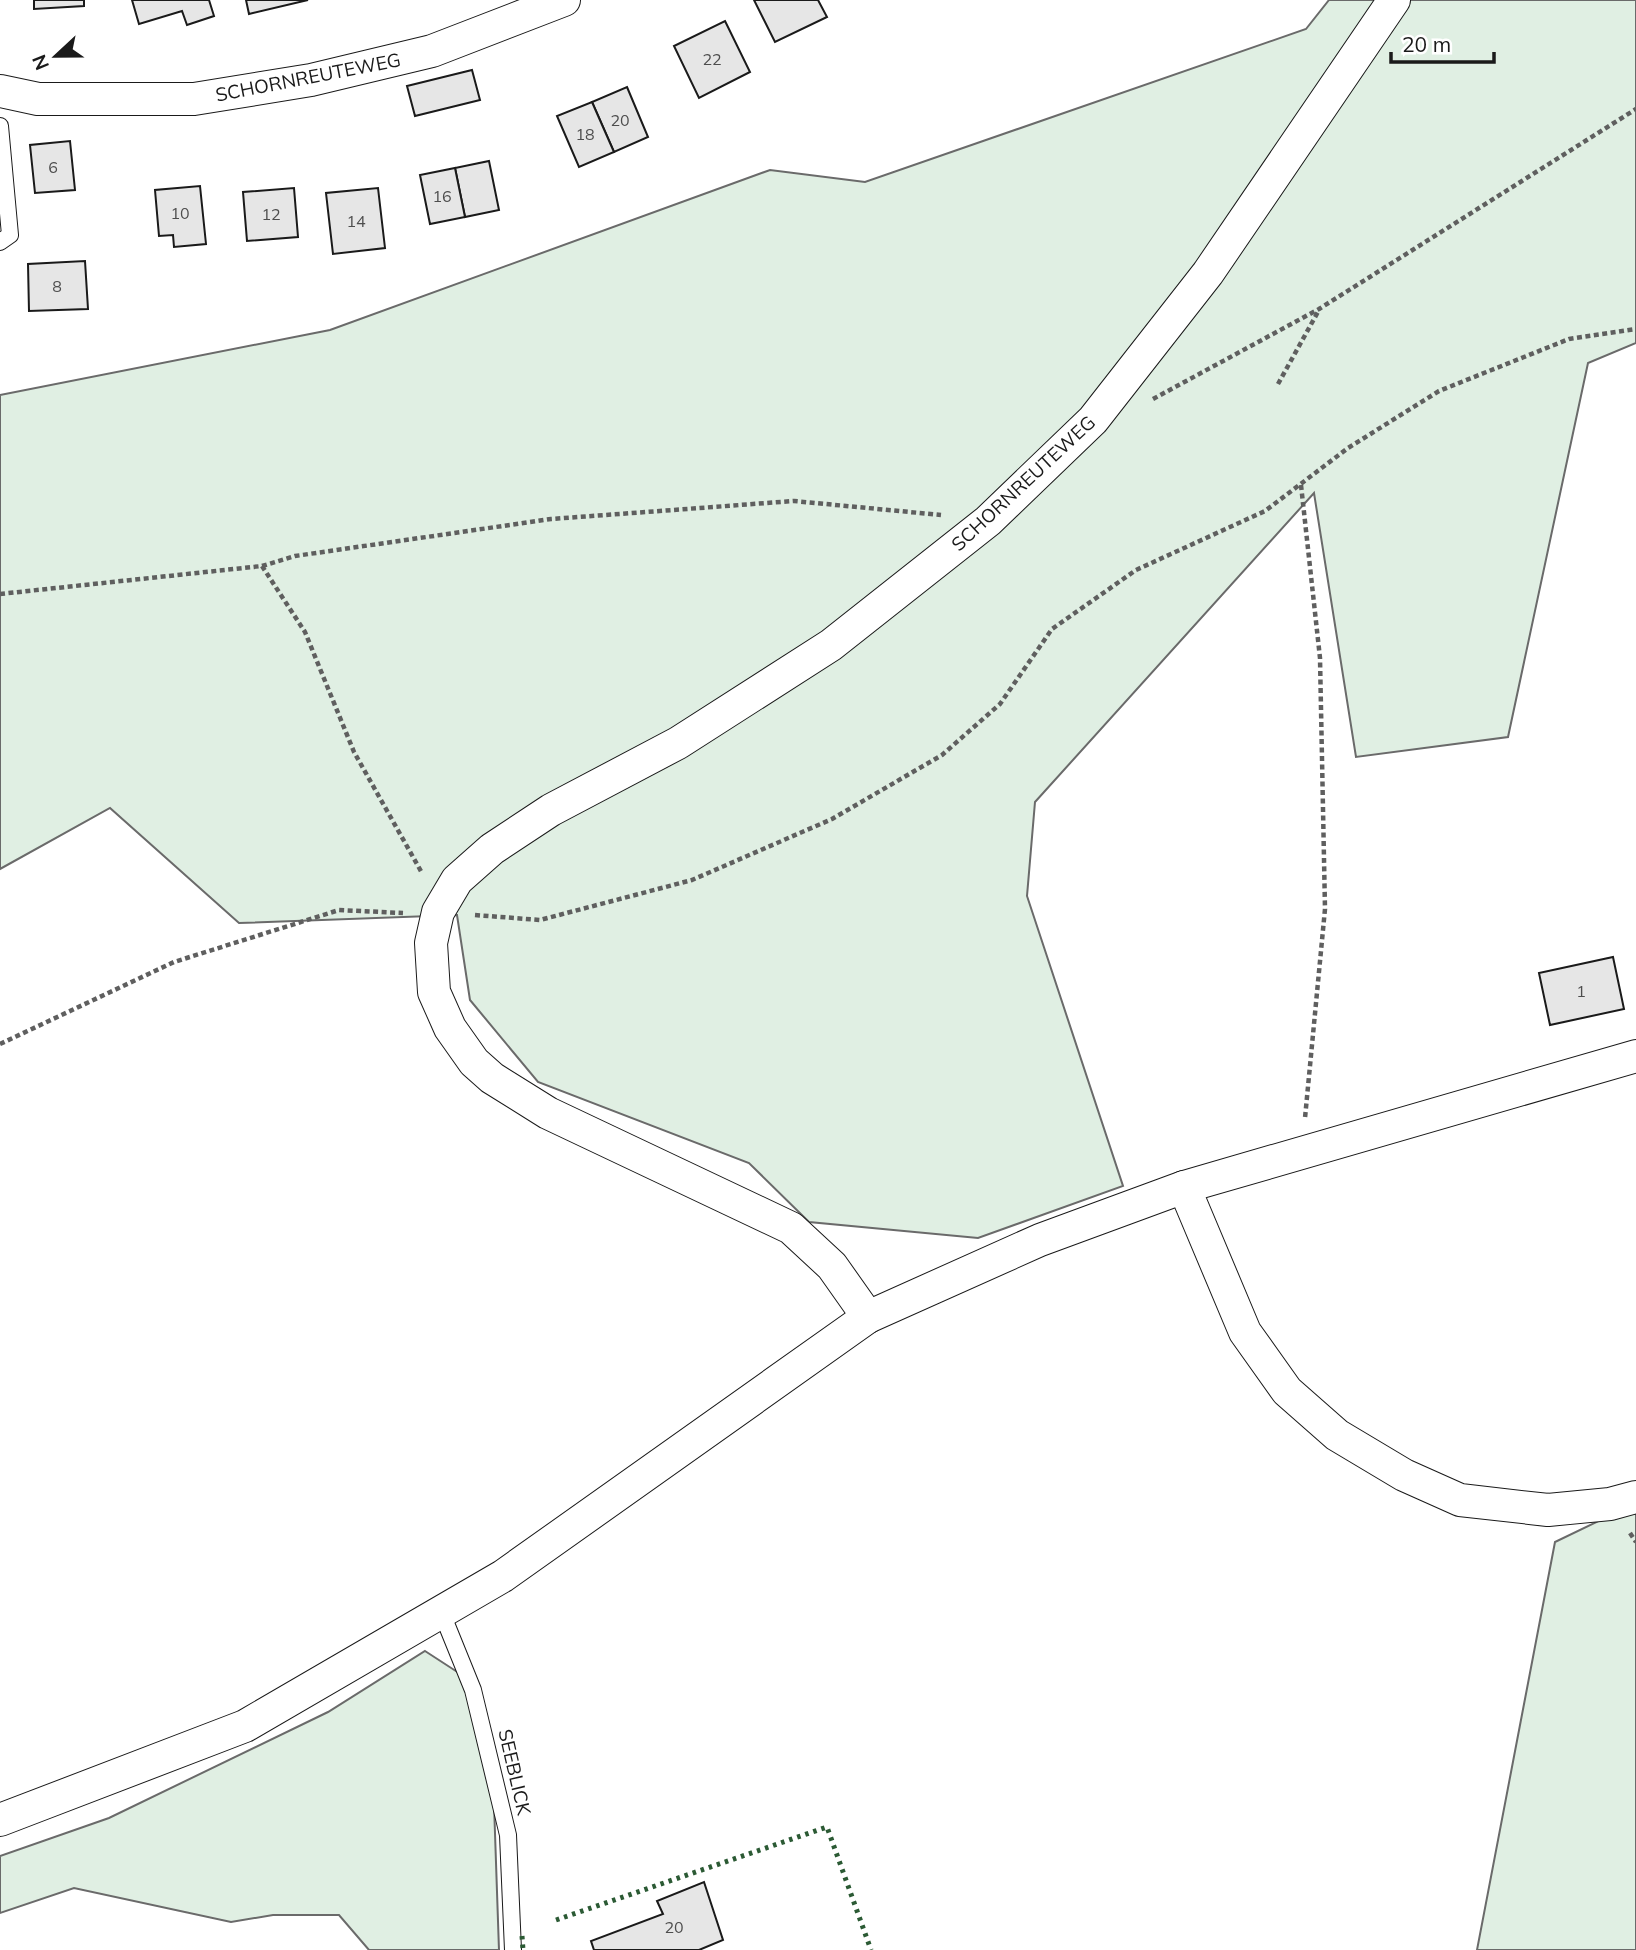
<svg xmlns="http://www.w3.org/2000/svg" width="1636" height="1950" font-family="Mulish,sans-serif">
	<rect width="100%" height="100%" fill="#fff"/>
	<g fill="#e0efe3" stroke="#6a6a6a" stroke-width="2">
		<polygon points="1329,0 1636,0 1636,343 1588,363 1508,737 1356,757 1314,493 1035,802 1027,896 1123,1186 978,1238 809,1222 749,1163 538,1082 470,1000 457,915 239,923 110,808 0,869 0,395 330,330 770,170 865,182 1306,29"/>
		<polygon points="1636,1503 1636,1950 1477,1950 1555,1542"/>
		<polygon points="425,1651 462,1675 494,1804 499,1950 369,1950 339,1915 273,1915 231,1922 74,1888 0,1913 0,1856 109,1818 328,1712"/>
	</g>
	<g fill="#e6e6e6" stroke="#1a1a1a" stroke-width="2">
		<polygon points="34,0 84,0 84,6 34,9"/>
		<polygon points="132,0 209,0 214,16 187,25 182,11 139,24"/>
		<polygon points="246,0 308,0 249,14"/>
		<polygon points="754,0 818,0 827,17 775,42"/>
		<polygon points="725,21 750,72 699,98 674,46"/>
		<polygon points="472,70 480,100 415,116 407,86"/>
		<polygon points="627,87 648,137 614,152 592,102"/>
		<polygon points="592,102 614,152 579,167 557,116"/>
		<polygon points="70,141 75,190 35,193 30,145"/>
		<polygon points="489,161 499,210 465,217 455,168"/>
		<polygon points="455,168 465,217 430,224 420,175"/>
		<polygon points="200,186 206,244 174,247 173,235 159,236 155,190"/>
		<polygon points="294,188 298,237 247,241 243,192"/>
		<polygon points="378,188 385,248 333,254 326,193"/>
		<polygon points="85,261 88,309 29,311 28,264"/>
		<polygon points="1613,957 1624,1009 1550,1025 1539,973"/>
		<polygon points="704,1882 723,1940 699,1950 594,1950 591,1941 663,1914 657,1901"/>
	</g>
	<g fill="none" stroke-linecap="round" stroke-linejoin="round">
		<defs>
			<g id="lane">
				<polyline points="0,126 10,235 0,242"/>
				<polyline points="441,1611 473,1690 508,1835 513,1950"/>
			</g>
			<g id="street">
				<polyline points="0,91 38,99 194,99 311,80 432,51 564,0"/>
				<polyline points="1184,1187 1245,1332 1287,1391 1337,1435 1404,1475 1460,1500 1548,1510 1610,1504 1636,1497"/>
				<polyline points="868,1317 832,1266 791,1228 548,1113 492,1078 474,1062 450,1028 434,992 431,943 438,912 457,880 492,849 551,810 678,743 831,645 988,521 1093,420 1208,273 1394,0"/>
				<polyline points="0,1820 245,1726 503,1576 868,1317 1040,1240 1184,1187 1636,1056"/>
			</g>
		</defs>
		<use href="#lane" stroke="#1a1a1a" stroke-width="18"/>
		<use href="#street" stroke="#1a1a1a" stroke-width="34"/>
		<g stroke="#5f5f5f" stroke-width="4.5" stroke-dasharray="5 3.5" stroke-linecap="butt">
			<polyline points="1278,384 1319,310"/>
			<polyline points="1153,399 1319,309 1636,109"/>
			<polyline points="1301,485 1320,658 1325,909 1305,1118"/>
			<polyline points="262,566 305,632 354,752 422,873"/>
			<polyline points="0,594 262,566 295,556 551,519 794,501 941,515"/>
			<polyline points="475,915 540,920 692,880 832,819 942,755 1000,704 1052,629 1136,570 1265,511 1348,448 1439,391 1569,339 1636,329"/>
			<polyline points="0,1044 174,962 339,910 403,913"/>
			<polyline points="1630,1533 1636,1542"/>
		</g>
		<use href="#lane" stroke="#fff" stroke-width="16"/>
		<use href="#street" stroke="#fff" stroke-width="32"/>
		<g stroke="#2b5a34" stroke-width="5" stroke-dasharray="3.5 5" stroke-linecap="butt">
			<polyline points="556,1920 827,1827 871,1950"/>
			<polyline points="522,1936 523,1950"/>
		</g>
	</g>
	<g text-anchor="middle" stroke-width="5" stroke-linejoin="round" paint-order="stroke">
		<g font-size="16" fill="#4d4d4d">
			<text x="712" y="65">22</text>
			<text x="620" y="126">20</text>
			<text x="585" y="140">18</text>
			<text x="53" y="173">6</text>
			<text x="442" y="202">16</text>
			<text x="180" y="219">10</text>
			<text x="271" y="220">12</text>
			<text x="356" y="227">14</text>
			<text x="57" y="292">8</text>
			<text x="1581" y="997">1</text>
			<text x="674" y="1933">20</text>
		</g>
		<g font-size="19" fill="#1a1a1a" stroke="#fff">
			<text transform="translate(308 77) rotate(-11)" y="7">SCHORNREUTEWEG</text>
			<text transform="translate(1023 483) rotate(-43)" y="7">SCHORNREUTEWEG</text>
			<text transform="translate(515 1772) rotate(77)" y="7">SEEBLICK</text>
		</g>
	</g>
	<g transform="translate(56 56) rotate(248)" stroke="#ffffff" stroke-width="5" paint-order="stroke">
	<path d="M0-5L12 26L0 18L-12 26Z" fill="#1a1a1a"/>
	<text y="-10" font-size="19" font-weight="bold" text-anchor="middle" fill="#1a1a1a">N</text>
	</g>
	<path d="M1391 52v10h103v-10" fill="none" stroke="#1a1a1a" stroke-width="3.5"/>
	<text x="1402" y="52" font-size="21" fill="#1a1a1a" stroke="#ffffff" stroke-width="5" paint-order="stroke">20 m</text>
</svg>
